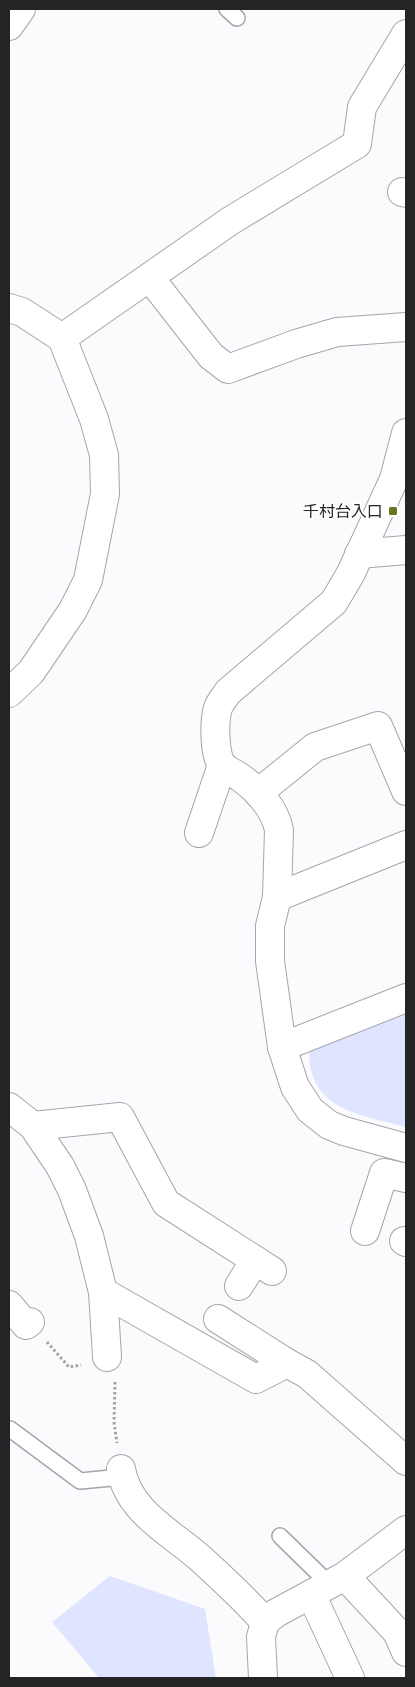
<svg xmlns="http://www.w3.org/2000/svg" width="415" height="1687" font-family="Ubuntu,'Noto Sans JP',sans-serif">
	<rect width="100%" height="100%" fill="#fbfbfe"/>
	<g fill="#dfe4ff">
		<path d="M406 1009V1127C374 1118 325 1113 313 1076 309 1064 308 1058 311 1046Z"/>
		<polygon points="110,1576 205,1609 216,1678 99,1678 52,1622"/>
	</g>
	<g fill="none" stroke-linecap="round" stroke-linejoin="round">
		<defs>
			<g id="service">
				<polyline points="227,9 237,18"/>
				<polyline points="10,1429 80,1481 122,1477"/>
				<polyline points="280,1536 321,1576 334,1583"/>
			</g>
			<g id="minor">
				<polyline points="9,26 21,9"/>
				<polyline points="402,192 406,193"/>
				<polyline points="150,278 211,356 228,369 296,344 337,332 406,327"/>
				<polyline points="9,308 22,312 62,338 94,419 104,455 105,494 88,580 73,610 31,672 9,693"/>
				<polyline points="62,338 230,221 357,144 362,107 406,34"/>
				<polyline points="359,554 406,550"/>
				<polyline points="258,793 315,747 378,726 406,791"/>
				<polyline points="199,833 222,765"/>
				<polyline points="282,1047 406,998"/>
				<polyline points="9,1107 33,1126 60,1166 72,1190 89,1236 103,1292 256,1379 287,1363 307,1374 406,1461"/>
				<polyline points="33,1126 120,1117 166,1203 272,1271"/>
				<polyline points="365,1231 384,1173 406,1178"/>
				<polyline points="404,1241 406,1242"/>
				<polyline points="239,1286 255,1260"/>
				<polyline points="103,1292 107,1357"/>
				<polyline points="9,1305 26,1325 30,1322"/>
				<polyline points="218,1319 287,1363"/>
				<path d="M121 1469C128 1512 172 1533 201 1559 223 1579 245 1599 265 1622"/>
				<polyline points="345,1576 397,1632 406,1652"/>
				<polyline points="311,1594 350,1678"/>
				<polyline points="263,1678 261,1637 265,1622 276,1613 345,1576 406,1530"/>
			</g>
			<g id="tertiary">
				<path d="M406 433 394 479 351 573 334 602 228 692C225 697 220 702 218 708 214 720 214 755 222 765 226 770 236 774 241 778 258 790 275 809 279 830L277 897 270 926V961L282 1047 295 1087 310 1110 329 1125 344 1131 406 1148"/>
				<polyline points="277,897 406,845"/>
			</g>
		</defs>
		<use href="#service" stroke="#a5a6ac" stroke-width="18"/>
		<use href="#minor" stroke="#a5a6ac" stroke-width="30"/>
		<use href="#tertiary" stroke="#a5a6ac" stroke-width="30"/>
		<g stroke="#a3a3a6" stroke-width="3" stroke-dasharray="2.5 2.5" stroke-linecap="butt">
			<polyline points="47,1342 69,1367 81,1365"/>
			<polyline points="115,1382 114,1422 117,1443"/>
		</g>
		<use href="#service" stroke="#fff" stroke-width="15"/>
		<use href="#minor" stroke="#fff" stroke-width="28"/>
		<use href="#tertiary" stroke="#fff" stroke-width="28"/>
	</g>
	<rect fill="#6b751f" stroke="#fff" stroke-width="2" x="388" y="506" width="10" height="10" rx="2.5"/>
	<g text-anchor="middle" stroke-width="4" stroke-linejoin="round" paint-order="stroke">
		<g font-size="16" fill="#242426" stroke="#fff" text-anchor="end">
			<text x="383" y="517">千村台入口</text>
		</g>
	</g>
	<rect width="415" height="1687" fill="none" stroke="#242426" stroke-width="20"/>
</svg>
